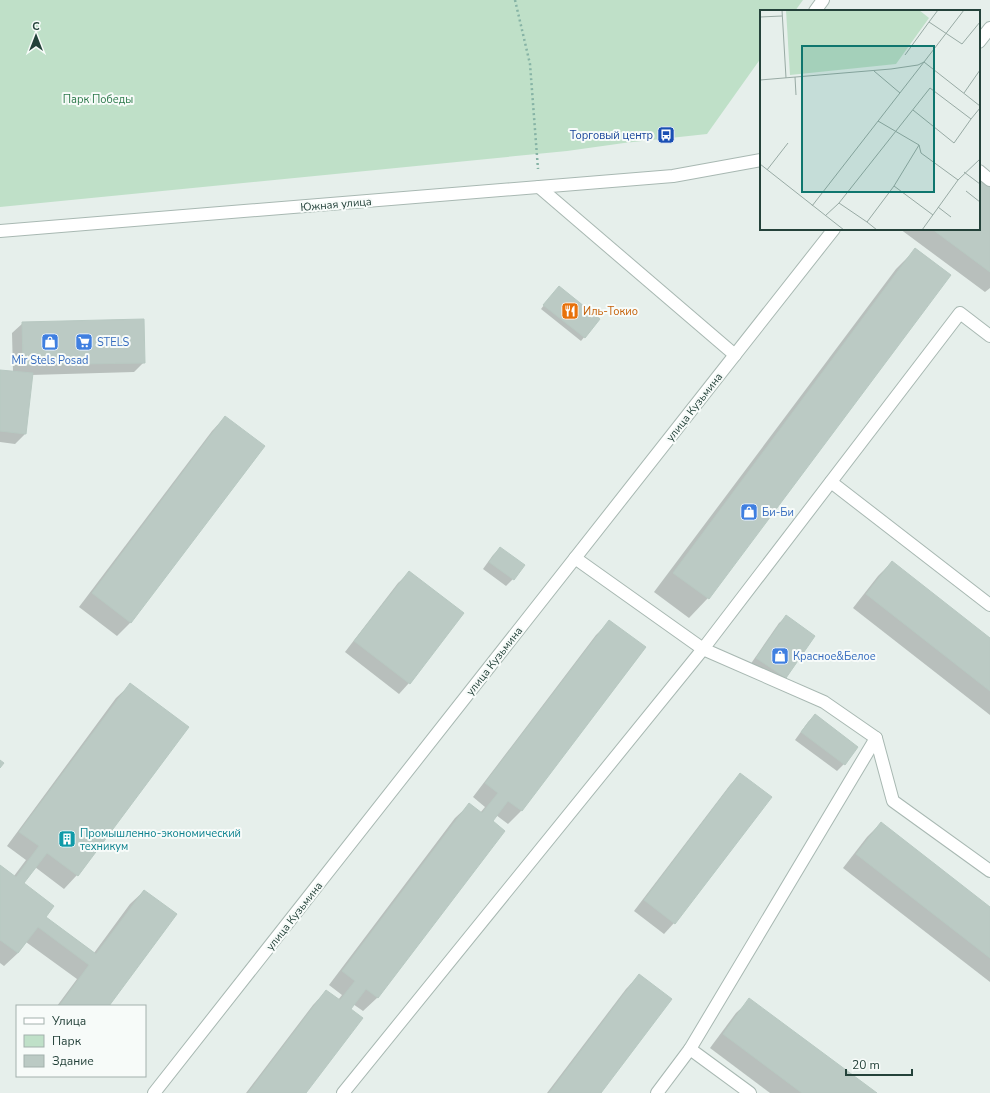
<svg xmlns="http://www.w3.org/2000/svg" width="990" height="1093" font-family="'Nunito Sans',sans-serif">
	<rect width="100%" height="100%" fill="#e6efeb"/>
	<polygon fill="#bfe0c8" points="0,0 803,0 795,11 761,11 761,58 707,134 624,143 567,151 0,207"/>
	<g fill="#0003">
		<polygon points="990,185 990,288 985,292 900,229 979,229"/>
		<polygon points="916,249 950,275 708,598 689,618 654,592 896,269"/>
		<polygon points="556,290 599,319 581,341 541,309"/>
		<polygon points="23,323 144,362 134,372 31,375 25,434 15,444 0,442 0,371 13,372 12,333"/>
		<polygon points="225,417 131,622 117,636 79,607 212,431"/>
		<polygon points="500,548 513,579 506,586 483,569 493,555"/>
		<polygon points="892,562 990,639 990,715 853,608 878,576"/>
		<polygon points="409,573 462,614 409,683 399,694 345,652 398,583"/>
		<polygon points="786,617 785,678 779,684 750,665 779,623"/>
		<polygon points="610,621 645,648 521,811 508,824 496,815 491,822 503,831 377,998 363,1011 353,1004 305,1093 246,1093 313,1005 326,991 338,1000 342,995 329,985 455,818 469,805 480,813 485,807 473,797 596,635"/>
		<polygon points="130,685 77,875 64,889 35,867 22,884 45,917 94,953 130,904 144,891 107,1006 57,1006 77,979 26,942 18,953 4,966 0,963 0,866 14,876 26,860 7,846 116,698"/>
		<polygon points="815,715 857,747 844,764 837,771 795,740 808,722"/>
		<polygon points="740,775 674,923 664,934 634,911 730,785"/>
		<polygon points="881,823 990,908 990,982 843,868 867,837"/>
		<polygon points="639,975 600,1093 547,1093 626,989"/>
		<polygon points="750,1000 875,1093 770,1093 710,1048 736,1013"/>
	</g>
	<g fill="#bbcac4" stroke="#b8c9c2">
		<polygon points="979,176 990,184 990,272 932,229 979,229"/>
		<polygon points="915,248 951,275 709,599 673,573"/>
		<polygon points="559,286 600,319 585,338 543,305"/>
		<polygon points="144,319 145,363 23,365 22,322"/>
		<polygon points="0,370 33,373 26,434 0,431"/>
		<polygon points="225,416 265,446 131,623 92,593"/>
		<polygon points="500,547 525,565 514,580 489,562"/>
		<polygon points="892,561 990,638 990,691 866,594"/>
		<polygon points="409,571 464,613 410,684 354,641"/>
		<polygon points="786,615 815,636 786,678 756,658"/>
		<polygon points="609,620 646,647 522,811 508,801 493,821 505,831 378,998 366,989 351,1009 363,1018 306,1093 248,1093 326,990 340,1000 355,981 342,971 469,803 482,813 498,793 485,783"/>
		<polygon points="130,683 189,727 78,876 47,853 24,883 54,906 46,917 96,954 144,890 177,914 109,1006 59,1006 89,965 38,927 18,953 0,940 0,865 16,877 39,846 19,832"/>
		<polygon points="815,714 858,747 845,765 801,732"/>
		<polygon points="0,760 4,763 0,768"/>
		<polygon points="740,773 772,797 675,924 644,900"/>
		<polygon points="881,822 990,907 990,958 856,854"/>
		<polygon points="639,974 672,999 601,1093 549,1093"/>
		<polygon points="749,998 877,1093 802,1093 723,1034"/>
	</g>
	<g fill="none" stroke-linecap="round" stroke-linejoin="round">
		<defs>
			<g id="minor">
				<polyline points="815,11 823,0"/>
				<polyline points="979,42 990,28"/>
				<polyline points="979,171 990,180"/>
				<polyline points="539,187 735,355"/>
				<polyline points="0,231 673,176 761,160"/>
				<polyline points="831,482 990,605"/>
				<polyline points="575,558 703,649 824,702 876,738 893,801 990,871"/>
				<polyline points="154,1093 834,229"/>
				<polyline points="343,1093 703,649 960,313 990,336"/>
				<polyline points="657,1093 690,1049"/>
				<polyline points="750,1093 690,1049 876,738"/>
			</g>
		</defs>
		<use href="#minor" stroke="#a8b8b2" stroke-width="14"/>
		<polyline stroke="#86b3a5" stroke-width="2.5" stroke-dasharray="2 3" stroke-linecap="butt" points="515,0 530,64 538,169"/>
		<use href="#minor" stroke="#fff" stroke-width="12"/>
	</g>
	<defs>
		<symbol id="bus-square" viewBox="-11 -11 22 22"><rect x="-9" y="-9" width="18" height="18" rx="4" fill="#1a4fb4" stroke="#f7fbf9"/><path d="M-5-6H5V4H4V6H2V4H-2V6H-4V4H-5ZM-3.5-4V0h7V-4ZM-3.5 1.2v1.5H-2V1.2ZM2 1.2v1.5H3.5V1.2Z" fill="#fff"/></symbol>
		<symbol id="restaurant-square" viewBox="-11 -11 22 22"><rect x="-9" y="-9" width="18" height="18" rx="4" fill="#e8710a" stroke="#f7fbf9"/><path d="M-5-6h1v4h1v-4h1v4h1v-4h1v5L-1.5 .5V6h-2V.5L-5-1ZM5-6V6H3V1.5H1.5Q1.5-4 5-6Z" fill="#fff"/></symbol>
		<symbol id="shop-square" viewBox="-11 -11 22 22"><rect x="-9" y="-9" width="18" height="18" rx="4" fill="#3f7fe0" stroke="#f7fbf9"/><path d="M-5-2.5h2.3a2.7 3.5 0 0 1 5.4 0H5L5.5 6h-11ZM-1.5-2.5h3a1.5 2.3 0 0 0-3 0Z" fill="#fff"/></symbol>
		<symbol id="supermarket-square" viewBox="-11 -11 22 22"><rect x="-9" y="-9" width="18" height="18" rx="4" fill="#3f7fe0" stroke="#f7fbf9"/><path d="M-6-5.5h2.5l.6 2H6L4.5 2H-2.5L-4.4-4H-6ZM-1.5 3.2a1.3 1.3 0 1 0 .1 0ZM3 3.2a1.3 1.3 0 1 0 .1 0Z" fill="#fff"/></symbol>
		<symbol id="building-square" viewBox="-11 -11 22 22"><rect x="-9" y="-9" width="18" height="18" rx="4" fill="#0f9aa8" stroke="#f7fbf9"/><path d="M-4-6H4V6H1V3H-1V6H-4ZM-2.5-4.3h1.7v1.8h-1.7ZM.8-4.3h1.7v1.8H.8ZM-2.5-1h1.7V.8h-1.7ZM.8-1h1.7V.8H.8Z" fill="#fff"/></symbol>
	</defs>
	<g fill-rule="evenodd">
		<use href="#bus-square" x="656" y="125" width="20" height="20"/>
		<use href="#restaurant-square" x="560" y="301" width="20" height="20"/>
		<use href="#shop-square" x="40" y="332" width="20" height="20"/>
		<use href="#supermarket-square" x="74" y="332" width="20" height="20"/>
		<use href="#shop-square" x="739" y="502" width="20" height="20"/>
		<use href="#shop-square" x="770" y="646" width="20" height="20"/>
		<use href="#building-square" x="57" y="829" width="20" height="20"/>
	</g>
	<g text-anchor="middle" stroke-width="4" stroke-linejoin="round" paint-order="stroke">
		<g font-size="11" fill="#2d7a4b" stroke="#f7fbf9">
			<text x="98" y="103">Парк Победы</text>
		</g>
		<g font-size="11" fill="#164399" stroke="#f7fbf9" text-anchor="end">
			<text x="653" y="139">Торговый центр</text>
		</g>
		<g font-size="11" fill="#24423a" stroke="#f7fbf9">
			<text transform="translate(336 204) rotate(-5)" y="4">Южная улица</text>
			<text transform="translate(694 407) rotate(-52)" y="4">улица Кузьмина</text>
			<text transform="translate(494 661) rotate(-52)" y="4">улица Кузьмина</text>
			<text transform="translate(294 916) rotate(-52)" y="4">улица Кузьмина</text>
		</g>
		<g font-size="11" fill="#c56008" stroke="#f7fbf9" text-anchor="start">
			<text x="583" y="315">Иль-Токио</text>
		</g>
		<g font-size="11" fill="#366cbe" stroke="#f7fbf9" text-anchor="start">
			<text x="97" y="346">STELS</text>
			<text x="50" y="364" text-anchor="middle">Mir Stels Posad</text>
			<text x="762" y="516">Би-Би</text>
			<text x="793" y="660">Красное&amp;Белое</text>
		</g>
		<g font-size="11" fill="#0d838f" stroke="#f7fbf9" text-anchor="start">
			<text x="80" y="837">Промышленно-экономический<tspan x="80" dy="13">техникум</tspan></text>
		</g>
	</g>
	<g transform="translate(760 10)">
		<rect width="220" height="220" fill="#e6efeb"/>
		<path d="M26 0H159L169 8 136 54 30 65Z" fill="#bfe0c8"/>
		<path fill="none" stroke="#98aaa4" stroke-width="1" d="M22 0 26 68M178 0 169 12 202 34 220 12M0 7 22 6M145 45 169 12M114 61 140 83M35 67 36 85M0 70 131 59 158 55 164 52 204 0M204 83 220 60M153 100 194 133 211 109M118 111 159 135 161 143 198 170 162 220M159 135 134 176 173 205M0 154 84 220M7 160 28 133M204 162 220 174M198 170 220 149M206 181 220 192M79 193 170 78 211 109 220 98M52 196 164 52 220 96M178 197 191 207M65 206 79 193 107 212M117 220 107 212 134 176"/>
		<path fill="#0f766e" fill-opacity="0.15" stroke="#0f766e" stroke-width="2" d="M42 36H174V182H42Z"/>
		<rect width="220" height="220" fill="none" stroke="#24423a" stroke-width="2"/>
	</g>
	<rect x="16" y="1005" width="130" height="72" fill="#f7fbf9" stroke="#a3b1ad"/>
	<rect x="24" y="1018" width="20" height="6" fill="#ffffff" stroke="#a3b1ad"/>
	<text x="52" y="1025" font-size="12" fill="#24423a">Улица</text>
	<rect x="24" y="1035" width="20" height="12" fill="#bfe0c8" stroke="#a3b1ad"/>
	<text x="52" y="1045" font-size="12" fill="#24423a">Парк</text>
	<rect x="24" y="1055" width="20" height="12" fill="#bbcac4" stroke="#a3b1ad"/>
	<text x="52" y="1065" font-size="12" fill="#24423a">Здание</text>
	<g transform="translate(36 36)" stroke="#f7fbf9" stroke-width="3" paint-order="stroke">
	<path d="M0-3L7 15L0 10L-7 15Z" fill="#24423a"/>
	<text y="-6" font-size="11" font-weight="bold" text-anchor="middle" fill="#24423a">С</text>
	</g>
	<path d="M846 1069v6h66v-6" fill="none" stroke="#24423a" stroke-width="2"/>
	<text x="852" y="1069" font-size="12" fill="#24423a" stroke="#f7fbf9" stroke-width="3" paint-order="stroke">20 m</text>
</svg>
